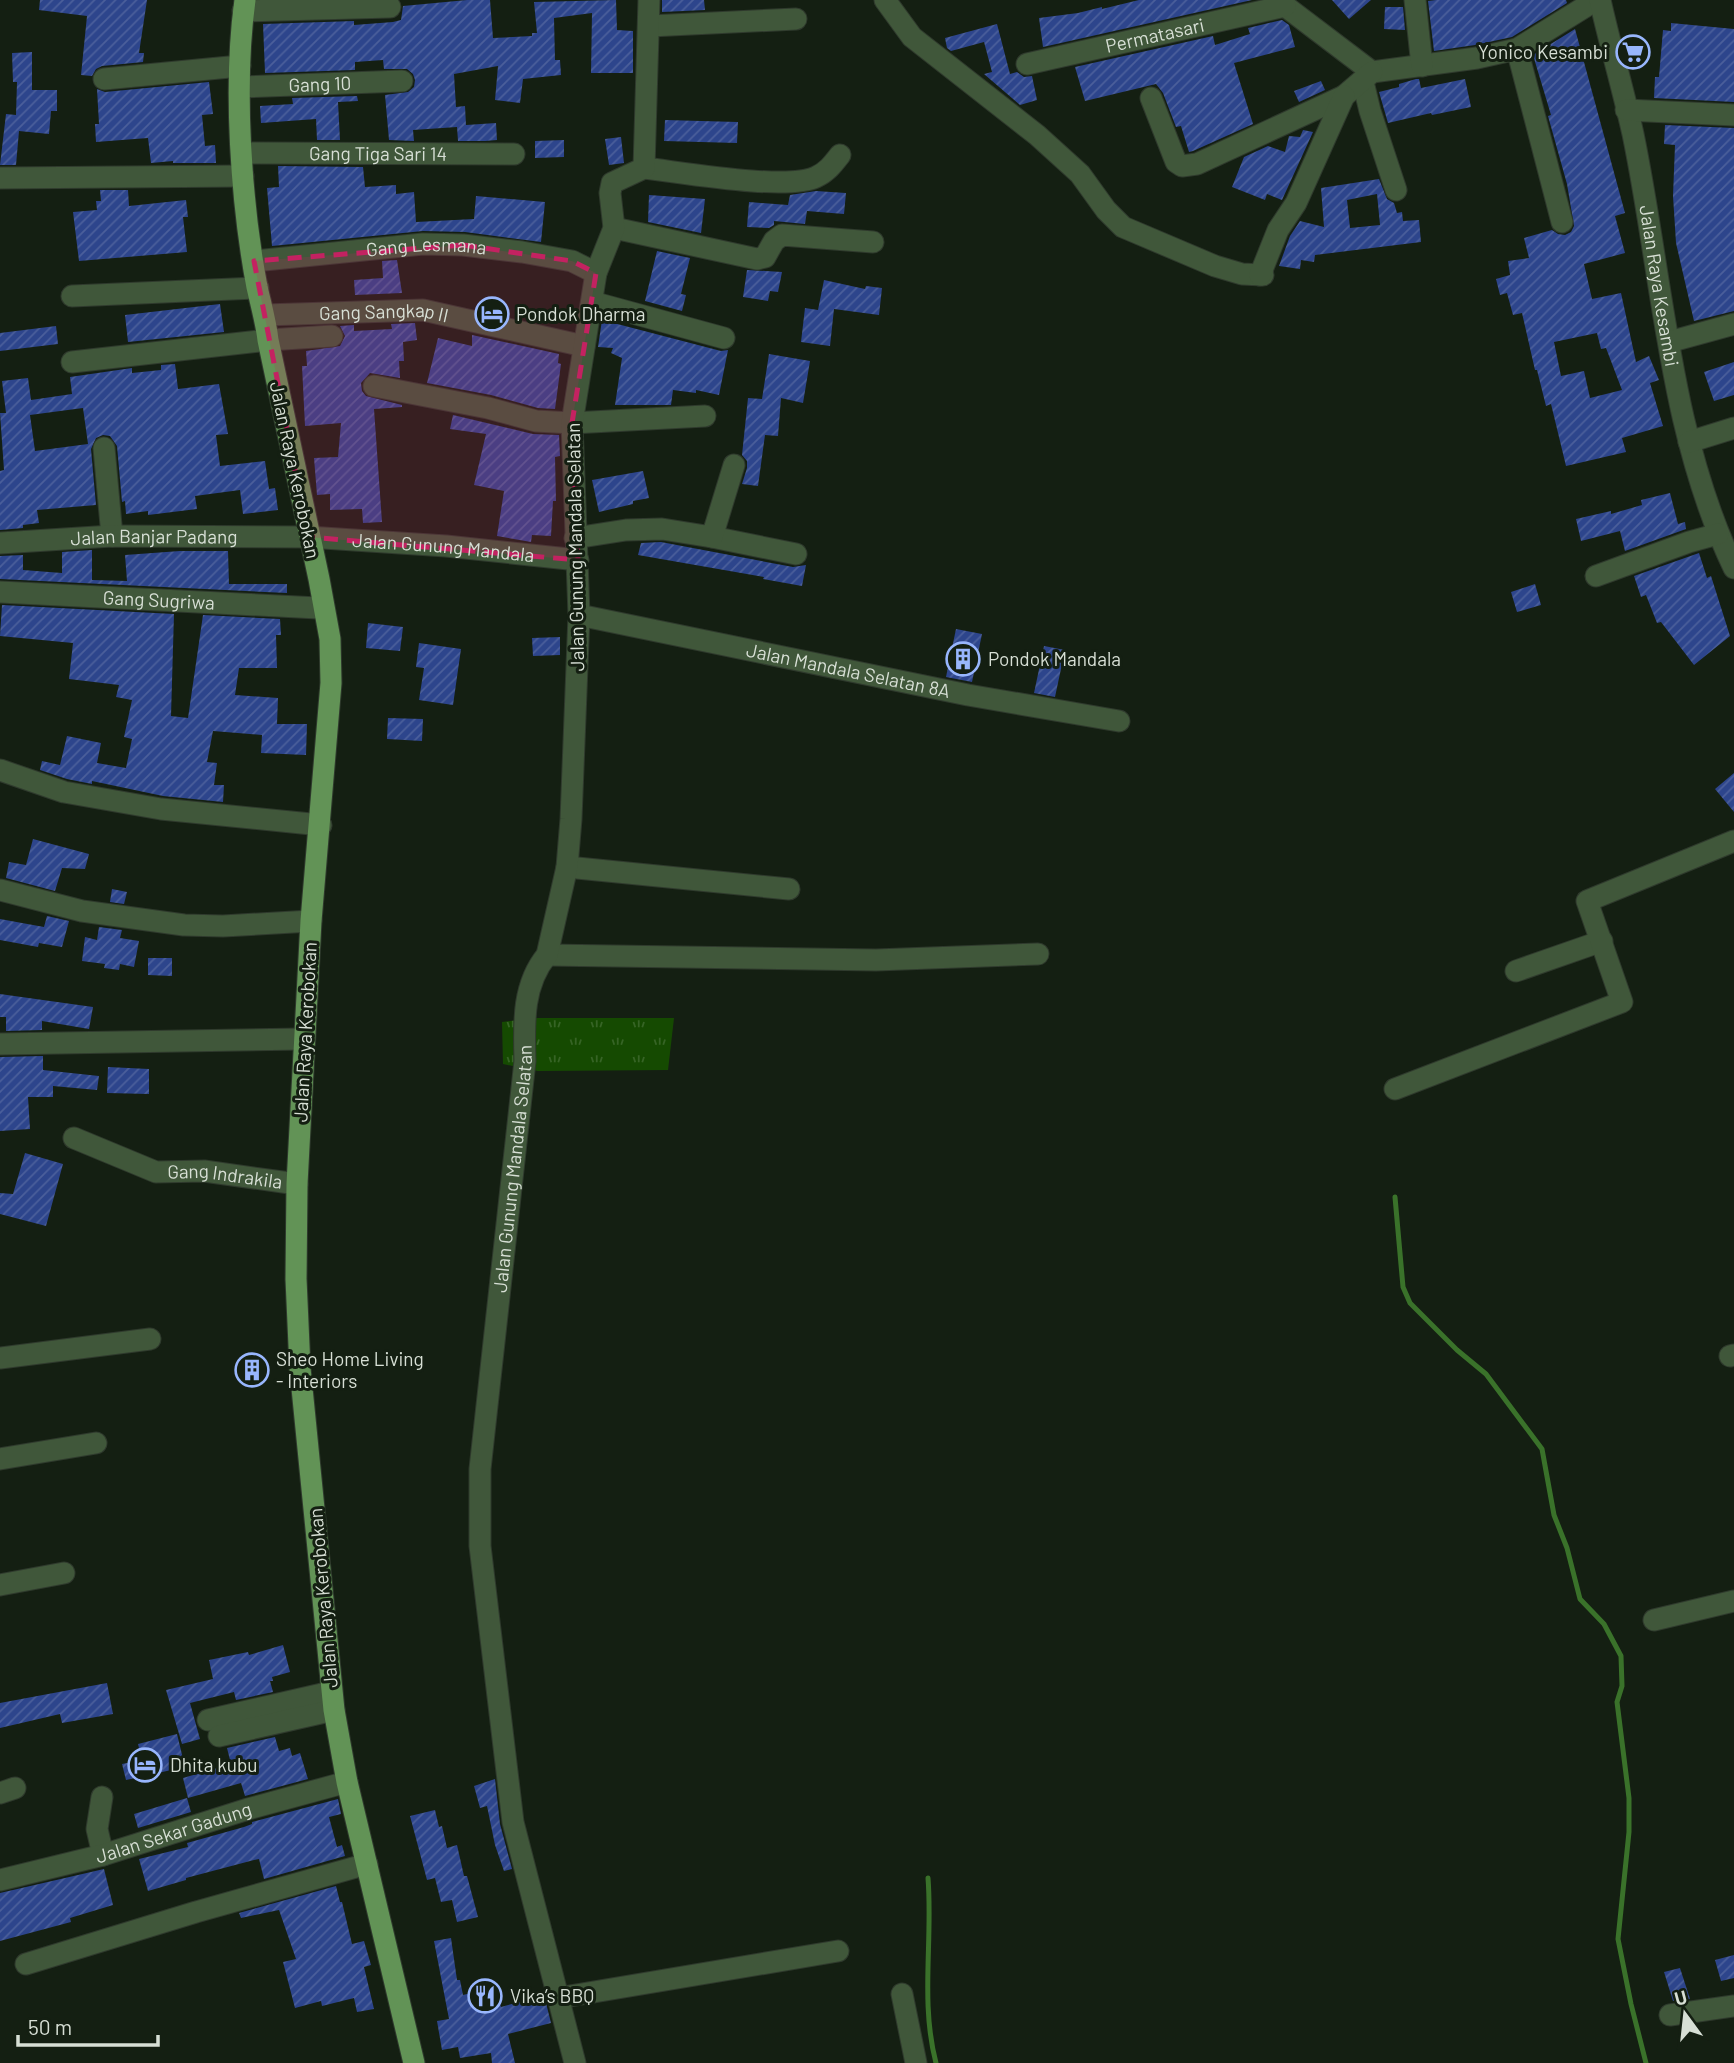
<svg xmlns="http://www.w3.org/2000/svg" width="1734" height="2063" font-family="Barlow,sans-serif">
	<defs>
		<pattern id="grass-tufts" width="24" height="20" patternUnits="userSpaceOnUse" patternTransform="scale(1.75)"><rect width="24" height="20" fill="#154a01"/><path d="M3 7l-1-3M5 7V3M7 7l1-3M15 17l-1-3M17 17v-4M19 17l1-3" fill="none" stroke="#366425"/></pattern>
		<pattern id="building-hatch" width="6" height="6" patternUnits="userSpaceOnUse" patternTransform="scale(1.75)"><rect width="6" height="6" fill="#2d458c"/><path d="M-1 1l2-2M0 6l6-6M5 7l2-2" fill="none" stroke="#4b5f9b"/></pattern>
	</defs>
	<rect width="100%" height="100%" fill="#141f12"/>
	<polygon fill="url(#grass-tufts)" points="534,1018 674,1018 668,1070 538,1071 503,1064 502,1022"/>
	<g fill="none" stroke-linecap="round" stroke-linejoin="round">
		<g stroke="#3a722a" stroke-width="5">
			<polyline points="1395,1197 1403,1287 1410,1303 1457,1350 1486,1374 1542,1449 1554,1515 1567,1548 1580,1599 1604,1624 1621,1656 1622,1686 1617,1702 1629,1798 1629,1832 1618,1939 1631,2004 1646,2063"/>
			<path d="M928 1878C933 1940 920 2002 936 2063"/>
		</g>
	</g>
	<g fill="url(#building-hatch)" fill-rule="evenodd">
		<polygon points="40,0 147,0 139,53 144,53 143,62 102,66 96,69 92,76 81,75 87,16 39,10"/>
		<polygon points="467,0 490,0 493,38 532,36 532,33 537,33 534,2 616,0 617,30 633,31 633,73 591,73 592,13 554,18 555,60 560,60 561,75 523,79 520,103 495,100 498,66 454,74 456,107 465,106 466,125 496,123 497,140 485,141 458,141 457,127 413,130 414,141 389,140 385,95 408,92 414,87 415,80 413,74 407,69 384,69 383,60 355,62 355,70 265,73 263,24 354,21 354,25 393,22 401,20 403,6"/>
		<polygon points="662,0 704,0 705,10 662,12"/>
		<polygon points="1139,0 1252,0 1043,47 1039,18 1078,13 1102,7 1102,9"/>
		<polygon points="1332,0 1371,0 1349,19"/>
		<polygon points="1436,0 1566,0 1567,3 1512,37 1475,45 1434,51 1428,1"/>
		<polygon points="1385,7 1403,7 1405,30 1384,29"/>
		<polygon points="1282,20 1289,25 1295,47 1234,63 1253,124 1193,151 1189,152 1181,126 1176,127 1163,93 1156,84 1085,101 1075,67 1213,36 1215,45 1250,34 1248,28"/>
		<polygon points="1671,23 1734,29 1734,102 1654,98 1655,77 1659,77 1663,30 1671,31"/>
		<polygon points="997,24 1010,74 1017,72 1024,77 1032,76 1037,100 1020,105 984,74 992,72 984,42 951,51 947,48 945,38"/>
		<path d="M1575 29 1625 213 1615 216 1625 253 1584 264 1592 299 1621 293 1636 362 1649 356 1659 380 1650 383 1663 426 1622 438 1626 452 1566 466 1551 404 1546 406 1537 370H1535L1522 313 1513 315 1507 293 1500 295 1496 279 1510 275 1508 261 1529 258 1524 238 1552 230 1558 234 1565 235 1571 232 1574 226 1567 184 1548 116 1551 115 1533 55ZM1597 333 1601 349 1606 348 1622 390 1590 398 1584 371 1561 376 1554 342Z"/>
		<polygon points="32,52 32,90 57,90 57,111 51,111 49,134 19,131 16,165 0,165 6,114 16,115 17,82 13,82 12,53"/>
		<polygon points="1416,79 1419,79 1421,88 1465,79 1471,107 1432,115 1431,113 1388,123 1379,92 1399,87 1399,84"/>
		<polygon points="1321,81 1325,90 1299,102 1294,91"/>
		<polygon points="209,82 213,114 202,115 205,146 215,145 216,163 173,163 173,161 151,163 148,138 96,142 95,124 99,124 97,89 105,92"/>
		<polygon points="357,96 358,101 338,102 340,140 317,140 316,119 261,123 260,106 293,104 292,98"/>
		<polygon points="665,120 738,122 737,143 664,141"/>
		<polygon points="1665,125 1734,128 1734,311 1694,321 1676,243 1673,196 1675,145 1664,144"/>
		<polygon points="1303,130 1313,132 1282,200 1267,194 1265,200 1232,187 1244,157 1268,146 1285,152 1289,136 1300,137"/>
		<polygon points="621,137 624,163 609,165 605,139"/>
		<polygon points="564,140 564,157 535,158 535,141"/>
		<polygon points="278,166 363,167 365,187 396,185 396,194 414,192 416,222 474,219 476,196 545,202 541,242 465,232 423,231 272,246 267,188 279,187"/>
		<path d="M1379 179 1387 199 1394 203 1397 213 1402 212 1403 221 1419 220 1421 242 1315 255 1314 262 1301 260 1300 269 1279 266 1290 236 1300 221 1324 227 1321 188ZM1377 194 1380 225 1350 228 1347 200Z"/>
		<polygon points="100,190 128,190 129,206 186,200 188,217 183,217 187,252 79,261 73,212 97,210 96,201 101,201"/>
		<polygon points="816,191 846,193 844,214 807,211 805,224 774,221 774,225 769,228 747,227 749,202 788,205 790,195"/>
		<polygon points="649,195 705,199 701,233 648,222"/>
		<polygon points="657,251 690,258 681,294 686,295 682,311 645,301"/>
		<polygon points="397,260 402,293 355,295 354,280 383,278 382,261"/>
		<polygon points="747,270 782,272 778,292 770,291 768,301 743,297"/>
		<polygon points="824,280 865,289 866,286 882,288 879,315 834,309 830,346 801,342 805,308 818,310"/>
		<polygon points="220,304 224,332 128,342 125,315"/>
		<polygon points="602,320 721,351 728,350 719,395 696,390 696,393 673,390 671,405 615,405 622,358 611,353 613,348 598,347"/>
		<polygon points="415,323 417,340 403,342 404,361 399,361 400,378 370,373 361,383 362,391 366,396 402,405 402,407 374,409 382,522 363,523 362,509 330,510 330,494 317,495 314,458 338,457 341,423 305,426 302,366 307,366 306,351 340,346 345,336 340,326 354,325 354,331 392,329 391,324"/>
		<polygon points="56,326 58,344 0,351 0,333"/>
		<polygon points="472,335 559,354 558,363 561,364 555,409 538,408 491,395 427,383 438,338 472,346"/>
		<polygon points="769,354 810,361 803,403 781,398 778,436 765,435 758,486 742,484 747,468 747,461 742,455 748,398 762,399"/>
		<polygon points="1734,362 1734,395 1714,401 1704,372"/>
		<path d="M175 364 178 389 219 384 228 434 216 435 220 466 265 461 269 489 275 488 278 510 243 514 240 490 195 496 197 509 148 515V511L126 514 125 501 122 502 117 446 110 436 103 435 96 438 91 449 96 505 37 510 39 523 23 525V528L0 530V471L4 470 0 413H6L2 381 28 378 31 400 72 394 70 377 132 368V373L161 370V365ZM83 408 88 444 35 451 30 415Z"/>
		<polygon points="453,415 533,434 559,435 560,456 555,457 556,501 553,501 551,536 532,535 531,542 497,536 504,491 474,485 486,434 450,429"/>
		<polygon points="643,471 649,498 633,501 633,504 599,512 592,480"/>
		<polygon points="1670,493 1678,524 1685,522 1686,529 1625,551 1620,531 1581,541 1576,519 1611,511 1611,514 1642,505 1641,500"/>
		<polygon points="661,542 793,567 806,565 802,586 763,579 764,577 638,555 641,543"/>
		<polygon points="92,550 92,580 127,581 125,555 180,551 228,551 229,584 287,584 287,593 0,579 0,556 23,555 23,570 62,573 62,552"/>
		<polygon points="1699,553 1707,578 1711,576 1730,636 1694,665 1661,622 1657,623 1646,595 1641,597 1634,576"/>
		<polygon points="1535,584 1541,605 1517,612 1511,592"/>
		<polygon points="2,605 174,614 171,716 188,718 203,615 280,619 281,635 276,635 277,668 239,668 235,695 278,698 277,724 307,724 306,755 261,753 262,735 213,731 207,762 217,763 214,785 224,785 223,802 163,796 92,781 92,784 67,779 40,770 42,761 60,765 67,736 101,743 97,763 126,768 132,739 124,737 132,700 116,697 119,685 69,679 73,643 0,636"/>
		<polygon points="368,623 403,627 400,651 366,648"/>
		<polygon points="956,629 982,634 972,682 946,677"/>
		<polygon points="560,637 560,655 533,656 532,638"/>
		<polygon points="419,643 461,649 453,705 419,700 424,668 416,667"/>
		<polygon points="1044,646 1065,650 1055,697 1034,693"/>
		<polygon points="388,718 423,719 422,741 387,739"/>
		<polygon points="1734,773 1734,812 1715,789"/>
		<polygon points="33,839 89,854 85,869 62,868 55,891 6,878 9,862 26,865"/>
		<polygon points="112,889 127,892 124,904 110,902"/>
		<polygon points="47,916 69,921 62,947 39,943 38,947 0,940 0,919 44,927"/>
		<polygon points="99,927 122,930 120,938 139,941 134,967 120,964 119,970 104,968 105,964 82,961 85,937 97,940"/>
		<polygon points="148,958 172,958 172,976 148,975"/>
		<polygon points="0,994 93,1007 89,1029 42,1021 42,1030 6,1031 6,1017 0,1017"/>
		<polygon points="43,1056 43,1070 99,1076 97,1090 53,1086 53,1097 28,1097 30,1129 0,1131 0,1057"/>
		<polygon points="108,1067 149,1069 149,1094 107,1093"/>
		<polygon points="25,1153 63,1164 46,1226 0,1214 0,1193 13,1194"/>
		<polygon points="283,1645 290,1672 272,1677 273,1681 270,1681 273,1692 236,1700 234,1692 190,1703 200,1739 182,1744 166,1690 213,1679 209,1660 248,1652 249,1655"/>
		<polygon points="107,1683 113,1714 62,1723 60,1714 0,1728 0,1703"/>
		<polygon points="177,1734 185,1767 126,1780 122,1764 142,1760 138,1744"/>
		<polygon points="275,1737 279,1751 290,1748 292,1756 300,1753 308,1779 245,1796 241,1783 188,1798 183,1778 231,1764 227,1748"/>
		<polygon points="495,1779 500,1824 512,1869 504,1871 495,1845 487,1806 480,1808 474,1786"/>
		<polygon points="187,1798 191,1812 138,1828 134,1814"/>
		<polygon points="338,1799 341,1814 329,1817 337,1847 342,1845 345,1856 264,1879 259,1859 254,1860 186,1878 186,1880 148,1891 139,1859 188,1847 187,1843 244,1827 252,1824 252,1822"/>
		<polygon points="435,1810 439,1827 442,1826 447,1848 457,1845 464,1876 467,1876 478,1917 457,1922 452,1900 441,1902 435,1878 427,1880 410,1816"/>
		<polygon points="104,1869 113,1905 70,1918 71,1922 0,1941 0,1893"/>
		<polygon points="336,1886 340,1902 342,1902 352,1944 364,1941 371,1965 364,1967 374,2009 357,2012 354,1998 322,2006 321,2001 295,2008 283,1962 296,1959 279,1910 241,1918 239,1913"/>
		<polygon points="451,1938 457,1980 460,1980 463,1995 495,1987 501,2007 544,1995 551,2023 508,2034 515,2063 492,2063 491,2053 460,2058 458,2047 442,2050 437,2021 449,2019 434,1941"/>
		<polygon points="1734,1955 1734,1978 1721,1981 1715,1960"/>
		<polygon points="1680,1968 1690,1999 1673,2001 1664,1972"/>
	</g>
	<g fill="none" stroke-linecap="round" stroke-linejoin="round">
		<defs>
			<g id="minor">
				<polyline points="885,0 912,37 1037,135 1080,174 1106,210 1123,227 1215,266 1242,274 1263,275"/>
				<polyline points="1281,0 1285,6 1372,72 1477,58 1517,49 1596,0"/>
				<polyline points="1415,0 1422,66"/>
				<path id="s1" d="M1600 0C1610 45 1623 89 1633 134 1663 279 1669 433 1734 568"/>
				<polyline points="243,11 390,7"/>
				<polyline points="650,26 796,19"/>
				<polyline points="1517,49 1562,222"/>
				<path id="s2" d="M1027 64 1285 6"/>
				<polyline points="104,79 240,66"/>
				<polyline points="1363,82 1370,111 1396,190"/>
				<path id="s3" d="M240 87 402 81"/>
				<polyline points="1151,98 1176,162 1182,166 1197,164 1344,96 1372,72"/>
				<polyline points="1626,110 1734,115"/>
				<path id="s4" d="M242 153 514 154"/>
				<path d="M644 168C680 172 786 191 816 177 827 172 833 164 840 155"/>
				<polyline points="0,178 243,176"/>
				<polyline points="614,228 757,259 765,257 774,241 782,235 873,242"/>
				<path id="s5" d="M254 261 423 244 463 245 522 252 572 261 596 273"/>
				<polyline points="1260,275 1278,230 1296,203 1344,96"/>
				<polyline points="72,296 258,288"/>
				<polyline points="592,302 724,338"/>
				<path id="s6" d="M265 315 423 310 584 346"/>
				<polyline points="1669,342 1734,324"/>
				<polyline points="72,362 268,340 332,336"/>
				<polyline points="374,386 488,408 536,421 572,423 705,416"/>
				<polyline points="1689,442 1734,428"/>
				<polyline points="104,448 112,536"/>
				<polyline points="712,537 796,554"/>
				<polyline points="575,538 626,530 662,529 712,537 734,465"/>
				<path id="s7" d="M0 543 112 536 308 537 446 546 578 560"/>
				<polyline points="1596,576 1689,542 1718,534"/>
				<path id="s8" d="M0 592 318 608"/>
				<path id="s9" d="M579 615 968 695 1119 721"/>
				<polyline points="0,770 64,792 161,809 321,825"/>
				<polyline points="567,867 789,889"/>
				<polyline points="0,890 82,911 184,925 223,926 311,921"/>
				<polyline points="547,955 876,960 1038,954"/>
				<polyline points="1516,971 1602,941"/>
				<polyline points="0,1044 303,1039"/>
				<polyline points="1395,1089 1622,1002 1587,901 1734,841"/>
				<path id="s10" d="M74 1138 156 1172 204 1171 297 1184"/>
				<polyline points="1730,1356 1734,1355"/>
				<polyline points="0,1358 150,1339"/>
				<polyline points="0,1459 96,1443"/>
				<polyline points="0,1585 64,1573"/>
				<polyline points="1654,1620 1734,1601"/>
				<polyline points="208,1720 331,1692"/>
				<polyline points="219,1736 334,1710"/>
				<polyline points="0,1793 15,1788"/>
				<polyline points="102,1797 97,1829 103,1855"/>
				<path id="s11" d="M0 1880 103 1855 248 1809 347 1782"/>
				<polyline points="26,1964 196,1912 367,1864"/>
				<polyline points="902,1994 916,2063"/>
				<polyline points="558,1998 838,1951"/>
				<polyline points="1670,2015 1734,2006"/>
				<path id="s12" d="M575 2063 513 1822 480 1546V1469L525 1061C524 1024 522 985 547 955L567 867 571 819 579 615 572 423 596 273 614 228 610 193 612 183 644 168 649 0"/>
			</g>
			<path id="major" d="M245 0C233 86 241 202 257 287 261 305 266 322 268 340L319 579 330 639 331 683 311 921 297 1184 296 1279 300 1368 334 1710 347 1782 414 2063"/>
		</defs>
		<use href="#minor" stroke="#2f3a2d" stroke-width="23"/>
		<use href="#major" stroke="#2f3a2d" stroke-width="23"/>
		<use href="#minor" stroke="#40573a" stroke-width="21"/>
		<use href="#major" stroke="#629356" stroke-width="21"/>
	</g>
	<path fill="#c32261" fill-opacity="0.2" stroke="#c32261" stroke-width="5" stroke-dasharray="14 9" stroke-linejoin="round" d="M463 245 572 261 596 273 572 423 578 560 308 537 254 261Z"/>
	<defs>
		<symbol id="supermarket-ring" viewBox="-11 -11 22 22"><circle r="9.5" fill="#141f12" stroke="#98b6fd" stroke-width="1.5"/><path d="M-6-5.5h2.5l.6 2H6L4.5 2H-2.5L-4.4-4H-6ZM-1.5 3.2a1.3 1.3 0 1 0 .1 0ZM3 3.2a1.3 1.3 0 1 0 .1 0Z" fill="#98b6fd"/></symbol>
		<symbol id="hotel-ring" viewBox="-11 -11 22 22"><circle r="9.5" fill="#141f12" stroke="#98b6fd" stroke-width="1.5"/><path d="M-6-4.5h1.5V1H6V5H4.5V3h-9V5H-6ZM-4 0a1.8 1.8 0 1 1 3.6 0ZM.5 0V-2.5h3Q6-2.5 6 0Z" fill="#98b6fd"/></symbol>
		<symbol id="building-ring" viewBox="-11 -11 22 22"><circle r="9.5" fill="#141f12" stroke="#98b6fd" stroke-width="1.5"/><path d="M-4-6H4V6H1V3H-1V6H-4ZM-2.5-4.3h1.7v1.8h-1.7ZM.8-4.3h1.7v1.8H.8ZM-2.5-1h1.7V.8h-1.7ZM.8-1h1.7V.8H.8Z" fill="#98b6fd"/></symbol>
		<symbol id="restaurant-ring" viewBox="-11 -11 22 22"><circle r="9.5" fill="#141f12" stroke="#98b6fd" stroke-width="1.5"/><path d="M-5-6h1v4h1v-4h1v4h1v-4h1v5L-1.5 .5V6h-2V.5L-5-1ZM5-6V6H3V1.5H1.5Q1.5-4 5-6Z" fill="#98b6fd"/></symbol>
	</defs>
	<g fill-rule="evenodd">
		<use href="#supermarket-ring" x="1614" y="33" width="38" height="38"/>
		<use href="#hotel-ring" x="473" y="295" width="38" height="38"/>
		<use href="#building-ring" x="944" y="640" width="38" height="38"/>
		<use href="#building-ring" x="233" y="1351" width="38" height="38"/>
		<use href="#hotel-ring" x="126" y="1746" width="38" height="38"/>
		<use href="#restaurant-ring" x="466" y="1977" width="38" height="38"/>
	</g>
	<g text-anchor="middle" stroke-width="6" stroke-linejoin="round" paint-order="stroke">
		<g font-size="19" fill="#d7dfd5" stroke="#141f12">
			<text dy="7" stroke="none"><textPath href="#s2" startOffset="131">Permatasari</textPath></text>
			<text dy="7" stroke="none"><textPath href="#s3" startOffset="80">Gang 10</textPath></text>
			<text dy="7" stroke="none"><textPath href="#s4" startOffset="136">Gang Tiga Sari 14</textPath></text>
			<text dy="7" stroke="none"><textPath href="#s5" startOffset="173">Gang Lesmana</textPath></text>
			<text dy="7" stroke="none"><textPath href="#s1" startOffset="292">Jalan Raya Kesambi</textPath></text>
			<text dy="7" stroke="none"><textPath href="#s6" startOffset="119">Gang Sangkap II</textPath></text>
			<text transform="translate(295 470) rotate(78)" y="7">Jalan Raya Kerobokan</text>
			<text dy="7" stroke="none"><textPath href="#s7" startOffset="154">Jalan Banjar Padang</textPath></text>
			<text transform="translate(575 547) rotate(-91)" y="7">Jalan Gunung Mandala Selatan</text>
			<text dy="7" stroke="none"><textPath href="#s7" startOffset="444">Jalan Gunung Mandala</textPath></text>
			<text dy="7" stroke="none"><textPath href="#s8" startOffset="159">Gang Sugriwa</textPath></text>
			<text dy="7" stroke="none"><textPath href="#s9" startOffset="275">Jalan Mandala Selatan 8A</textPath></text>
			<text transform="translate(305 1032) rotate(-87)" y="7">Jalan Raya Kerobokan</text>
			<text dy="7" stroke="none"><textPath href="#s12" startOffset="906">Jalan Gunung Mandala Selatan</textPath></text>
			<text dy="7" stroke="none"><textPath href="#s10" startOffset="158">Gang Indrakila</textPath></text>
			<text transform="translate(323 1598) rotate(-95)" y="7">Jalan Raya Kerobokan</text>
			<text dy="7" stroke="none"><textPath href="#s11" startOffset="180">Jalan Sekar Gadung</textPath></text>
		</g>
		<g font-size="19" fill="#d7dfd5" stroke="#141f12" text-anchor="start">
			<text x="1608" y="59" text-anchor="end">Yonico Kesambi</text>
			<text x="516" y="321">Pondok Dharma</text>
			<text x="988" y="666">Pondok Mandala</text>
			<text x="276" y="1366">Sheo Home Living<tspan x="276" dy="22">- Interiors</tspan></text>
			<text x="170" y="1772">Dhita kubu</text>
			<text x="510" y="2003">Vika’s BBQ</text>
		</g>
	</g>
	<g transform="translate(1685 2014) rotate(345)" stroke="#141f12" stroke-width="5" paint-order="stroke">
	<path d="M0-5L12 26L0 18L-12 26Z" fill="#d7dfd5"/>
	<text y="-10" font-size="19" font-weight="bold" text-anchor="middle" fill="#d7dfd5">U</text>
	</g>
	<path d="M18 2035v10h140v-10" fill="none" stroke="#d7dfd5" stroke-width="3.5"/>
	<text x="28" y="2035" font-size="21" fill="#d7dfd5" stroke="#141f12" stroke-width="5" paint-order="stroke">50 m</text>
</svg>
